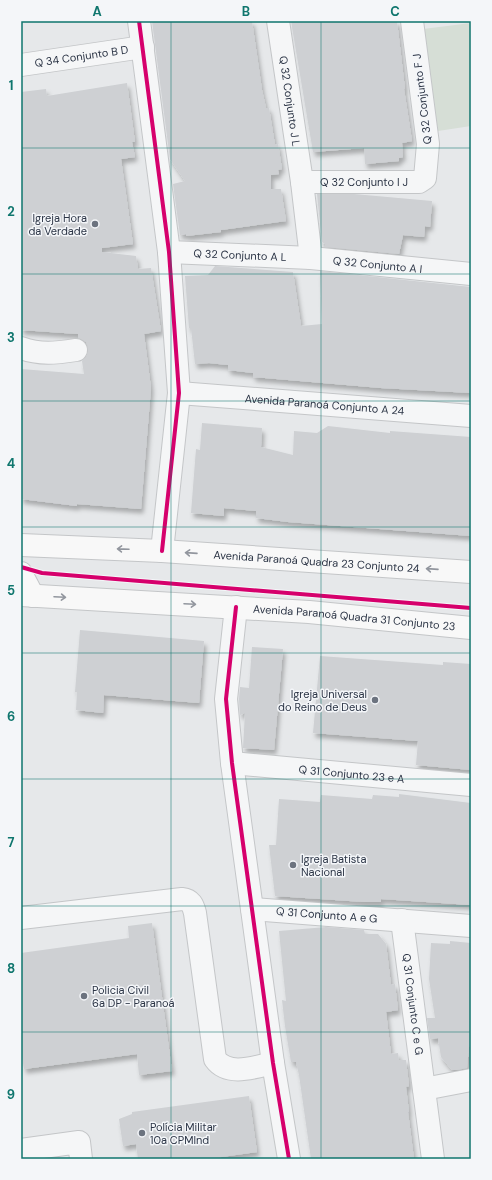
<svg xmlns="http://www.w3.org/2000/svg" width="492" height="1180" font-family="'DM Sans',sans-serif">
	<defs>
		<filter id="shadow"><feDropShadow dx="2.5" dy="4.5" stdDeviation="2" flood-color="#0004"/></filter>
	</defs>
	<rect width="100%" height="100%" fill="#e6e8ea"/>
	<polygon fill="#d6ded6" points="471,23 471,126 438,131 423,29"/>
	<g fill="#ced0d3" filter="url(#shadow)">
		<polygon points="152,21 252,21 262,90 266,108 269,108 275,145 278,144 282,169 278,170 279,174 271,175 271,189 281,189 286,221 221,230 221,232 186,236 186,234 180,235 173,184 185,181 170,159"/>
		<polygon points="291,21 397,21 405,89 404,89 412,141 402,143 403,157 399,158 399,161 365,164 364,148 313,152"/>
		<polygon points="127,83 135,142 132,142 135,157 121,159 133,244 102,248 102,252 136,256 138,269 151,268 161,331 144,334 151,388 141,509 77,504 77,506 21,499 21,369 84,374 82,361 87,355 88,349 86,342 78,338 78,334 21,330 21,92 46,89 47,96"/>
		<polygon points="317,194 354,194 432,201 430,227 425,226 424,237 403,235 399,254 325,247 325,244 322,242"/>
		<polygon points="215,266 293,272 301,326 322,324 320,271 471,287 471,393 381,388 253,377 253,373 228,370 228,365 209,363 195,364 191,328 189,328 185,276 208,275"/>
		<polygon points="202,423 262,428 261,447 293,455 294,431 317,433 328,426 390,433 390,431 471,437 471,536 288,522 256,518 256,511 224,508 224,516 191,513 196,449 200,450"/>
		<polygon points="80,630 204,641 199,703 104,695 103,713 76,710 77,692 75,692"/>
		<polygon points="252,647 283,649 274,750 243,748 245,713 240,715 239,699 240,687 249,688"/>
		<polygon points="320,656 443,665 443,662 471,664 471,770 416,765 418,741 313,733"/>
		<polygon points="399,794 471,803 471,905 381,899 381,902 364,902 275,896 269,845 276,845 279,799 320,802 321,795 372,799 373,795 399,797"/>
		<polygon points="152,923 172,1071 139,1075 137,1054 24,1069 21,1051 21,953 129,938 128,926"/>
		<polygon points="326,927 364,930 365,934 378,934 386,944 391,985 395,984 398,1010 386,1012 391,1054 398,1053 399,1060 406,1060 409,1086 406,1087 409,1112 408,1112 414,1159 311,1159 299,1075 296,1062 291,1062 285,1026 282,1000 286,1001 279,931"/>
		<polygon points="450,941 471,943 471,1026 467,1068 457,1070 452,1070 441,1057 438,1038 430,1039 427,1018 435,1018 429,979 431,943 450,944"/>
		<polygon points="249,1096 257,1152 207,1159 138,1159 136,1144 123,1146 119,1119 132,1114 132,1112"/>
	</g>
	<g fill="none" stroke-linecap="round" stroke-linejoin="round">
		<defs>
			<g id="street">
				<polyline points="139,21 169,252 179,393 162,551"/>
				<path id="s1" d="M278 21 302 182 311 258"/>
				<path id="s2" d="M21 65 143 47"/>
				<path id="s3" d="M302 182H419L425 178 428 144 412 21"/>
				<path id="s4" d="M169 252 311 258 471 274"/>
				<path d="M21 348C40 355 56 353 76 350"/>
				<path id="s5" d="M179 393 471 416"/>
				<polyline points="236,607 226,699 232,763 273,1063 289,1159"/>
				<path id="s6" d="M232 763 471 785"/>
				<path id="s7" d="M252 909 471 926"/>
				<path d="M21 918 182 899C191 900 193 905 195 913L215 1059C228 1077 255 1067 273 1063"/>
				<path id="s8" d="M402 920 433 1159"/>
				<polyline points="424,1089 471,1080"/>
				<polyline points="21,1150 79,1142 81,1159"/>
			</g>
			<g id="secondary">
				<path id="s9" d="M21 545 162 551 471 572"/>
				<polyline points="21,573 33,596"/>
				<path id="s10" d="M21 595 309 612 471 628"/>
			</g>
		</defs>
		<use href="#street" stroke="#c4c6c8" stroke-width="24"/>
		<use href="#secondary" stroke="#c4c6c8" stroke-width="24"/>
		<use href="#street" stroke="#f5f6f7" stroke-width="22"/>
		<use href="#secondary" stroke="#f8f8f8" stroke-width="22"/>
		<defs>
			<g id="cycleway">
				<polyline points="139,21 169,252 179,393 162,551"/>
				<polyline points="21,567 42,573 471,608"/>
				<polyline points="236,607 226,699 232,763 273,1063 289,1159"/>
			</g>
		</defs>
		<use href="#cycleway" stroke="#f4f6f9" stroke-width="6"/>
		<use href="#cycleway" stroke="#d6006c" stroke-width="4"/>
	</g>
	<defs><path id="oneway-shaft" d="M-6 0H5M1.5-3L5.5 0L1.5 3" fill="none" stroke-width="1.6" stroke-linecap="round" stroke-linejoin="round"/></defs>
	<g stroke="#92969e">
		<use href="#oneway-shaft" transform="translate(123 549) rotate(-178)"/>
		<use href="#oneway-shaft" transform="translate(191 553) rotate(-176)"/>
		<use href="#oneway-shaft" transform="translate(432 569) rotate(-176)"/>
		<use href="#oneway-shaft" transform="translate(60 597) rotate(3)"/>
		<use href="#oneway-shaft" transform="translate(190 604) rotate(3)"/>
	</g>
	<path fill="none" stroke="#0f766e" stroke-width="1" stroke-opacity="0.55" d="M171 21V1159M321 21V1159M21 148H471M21 274H471M21 401H471M21 527H471M21 653H471M21 779H471M21 906H471M21 1032H471"/>
	<g fill="#6c737f" stroke="#f4f6f9" stroke-width="1.5">
		<circle cx="95" cy="224" r="4"/>
		<circle cx="375" cy="700" r="4"/>
		<circle cx="293" cy="865" r="4"/>
		<circle cx="84" cy="996" r="4"/>
		<circle cx="142" cy="1133" r="4"/>
	</g>
	<g text-anchor="middle" stroke-width="3" stroke-linejoin="round" paint-order="stroke">
		<g font-size="11" fill="#2b3445" stroke="#f4f6f9">
			<text dy="4" stroke="none"><textPath href="#s2" startOffset="61">Q 34 Conjunto B D</textPath></text>
			<text transform="translate(422 99) rotate(-97)" y="4">Q 32 Conjunto F J</text>
			<text dy="4" stroke="none"><textPath href="#s1" startOffset="81">Q 32 Conjunto J L</textPath></text>
			<text dy="4" stroke="none"><textPath href="#s3" startOffset="62">Q 32 Conjunto I J</textPath></text>
			<text dy="4" stroke="none"><textPath href="#s4" startOffset="71">Q 32 Conjunto A L</textPath></text>
			<text dy="4" stroke="none"><textPath href="#s4" startOffset="209">Q 32 Conjunto A I</textPath></text>
			<text dy="4" stroke="none"><textPath href="#s5" startOffset="146">Avenida Paranoá Conjunto A 24</textPath></text>
			<text dy="4" stroke="none"><textPath href="#s9" startOffset="296">Avenida Paranoá Quadra 23 Conjunto 24</textPath></text>
			<text dy="4" stroke="none"><textPath href="#s10" startOffset="334">Avenida Paranoá Quadra 31 Conjunto 23</textPath></text>
			<text dy="4" stroke="none"><textPath href="#s6" startOffset="120">Q 31 Conjunto 23 e A</textPath></text>
			<text dy="4" stroke="none"><textPath href="#s7" startOffset="75">Q 31 Conjunto A e G</textPath></text>
			<text dy="4" stroke="none"><textPath href="#s8" startOffset="85">Q 31 Conjunto C e G</textPath></text>
		</g>
		<g font-size="11" fill="#2b3445" stroke="#f4f6f9" text-anchor="start">
			<text x="87" y="222" text-anchor="end">Igreja Hora<tspan x="87" dy="13">da Verdade</tspan></text>
			<text x="367" y="698" text-anchor="end">Igreja Universal<tspan x="367" dy="13">do Reino de Deus</tspan></text>
			<text x="301" y="863">Igreja Batista<tspan x="301" dy="13">Nacional</tspan></text>
			<text x="92" y="994">Policia Civil<tspan x="92" dy="13">6a DP - Paranoá</tspan></text>
			<text x="150" y="1131">Polícia Militar<tspan x="150" dy="13">10a CPMInd</tspan></text>
		</g>
	</g>
	<rect width="492" height="1180" fill="none" stroke="#f4f6f9" stroke-width="44"/>
	<rect x="22" y="22" width="448" height="1136" fill="none" stroke="#0f766e" stroke-width="1.5"/>
	<g font-size="13" text-anchor="middle" font-weight="bold" fill="#0f766e">
		<text x="97" y="16">A</text>
		<text x="246" y="16">B</text>
		<text x="395" y="16">C</text>
		<text x="11" y="90">1</text>
		<text x="11" y="216">2</text>
		<text x="11" y="342">3</text>
		<text x="11" y="468">4</text>
		<text x="11" y="595">5</text>
		<text x="11" y="721">6</text>
		<text x="11" y="847">7</text>
		<text x="11" y="973">8</text>
		<text x="11" y="1099">9</text>
	</g>
</svg>
